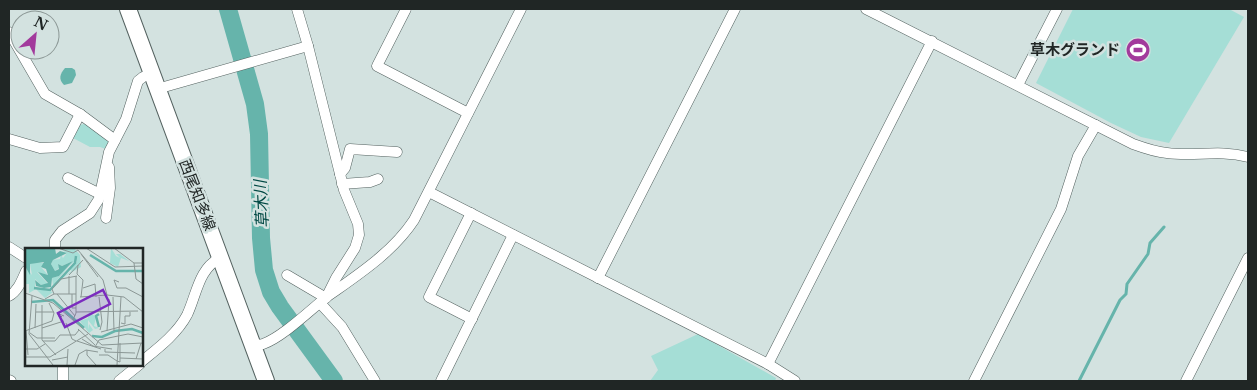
<svg xmlns="http://www.w3.org/2000/svg" width="1257" height="390" font-family="'Libre Baskerville','Noto Sans JP',serif">
	<rect width="100%" height="100%" fill="#d3e2e0"/>
	<g fill="#a5ded6">
		<polygon points="1073,9 1229,9 1244,17 1169,143 1141,137 1111,123 1036,83"/>
		<polygon points="85,124 109,142 106,149 100,147 90,147 73,138 79,125"/>
		<polygon points="698,334 776,378 775,381 650,381 658,370 651,356"/>
	</g>
	<path fill="#66b4ab" d="M65 68H72L75 70 76 75 72 83 64 85C58 79 60 74 65 68Z"/>
	<g fill="none" stroke-linecap="round" stroke-linejoin="round">
		<polyline stroke="#66b4ab" stroke-width="3" points="1079,381 1120,300 1126,294 1127,284 1148,254 1150,243 1164,227"/>
		<polyline stroke="#66b4ab" stroke-width="18" points="228,9 255,104 259,134 261,238 264,270 271,292 280,307 334,381"/>
		<defs>
			<g id="minor">
				<polyline points="297,9 308,46 344,190 358,224 359,235 355,248 336,278 327,296"/>
				<polyline points="406,9 377,66 468,113"/>
				<path d="M866 9 1133 144C1144 148 1155 152 1167 153 1195 157 1218 149 1248 157"/>
				<polyline points="9,32 45,94 80,114 115,140"/>
				<polyline points="1018,85 1057,9"/>
				<polyline points="157,89 308,46"/>
				<polyline points="9,139 40,148 63,147 80,114"/>
				<polyline points="340,174 345,168 350,149 397,152"/>
				<polyline points="68,178 100,194"/>
				<polyline points="342,184 370,182 378,179"/>
				<polyline points="429,192 768,364 795,381"/>
				<polyline points="471,213 429,297 472,319"/>
				<polyline points="106,218 110,188 109,167"/>
				<polyline points="9,247 26,258"/>
				<polyline points="55,249 55,240 62,231 90,213 99,199 109,152 126,119 138,81 143,77 152,73"/>
				<polyline points="287,275 326,298"/>
				<polyline points="598,278 735,9"/>
				<path d="M9 296C18 291 22 280 26 271"/>
				<polyline points="320,303 342,327 375,381"/>
				<path d="M252 345C255 345 260 345 263 344 283 337 311 309 328 296 359 274 393 252 414 220L521 9"/>
				<path d="M141 362C157 349 177 334 187 315 197 294 198 269 221 257"/>
				<polyline points="63,364 63,381"/>
				<polyline points="768,364 932,41"/>
				<polyline points="9,380 11,381"/>
				<polyline points="119,381 140,364"/>
				<polyline points="441,381 513,235"/>
				<polyline points="974,381 1061,209 1078,156 1096,125"/>
				<polyline points="1186,381 1248,258"/>
			</g>
			<polyline id="primary" points="128,9 266,381"/>
		</defs>
		<use href="#minor" stroke="#546260" stroke-width="11"/>
		<use href="#primary" stroke="#546260" stroke-width="18"/>
		<use href="#minor" stroke="#fff" stroke-width="10"/>
		<use href="#primary" stroke="#fff" stroke-width="16"/>
	</g>
	<defs>
		<symbol id="stadium-disc" viewBox="-11 -11 22 22"><circle r="9.5" fill="#a23a9c" stroke="#d3e2e0"/><path d="M0-5a6.5 5 0 1 0 0 10a6.5 5 0 1 0 0-10ZM-3.5-1.8h7v3.6h-7Z" fill="#fff"/></symbol>
	</defs>
	<g fill-rule="evenodd">
		<use href="#stadium-disc" x="1124" y="36" width="28" height="28"/>
	</g>
	<g text-anchor="middle" stroke-width="5" stroke-linejoin="round" paint-order="stroke">
		<g font-size="15" font-weight="bold" fill="#202625" stroke="#d3e2e0" text-anchor="end">
			<text x="1120" y="55">草木グランド</text>
		</g>
		<g font-size="15" fill="#202625" stroke="#d3e2e0">
			<text transform="translate(197 195) rotate(69)" y="5">西尾知多線</text>
		</g>
		<g font-size="16" font-style="italic" fill="#004944" stroke="#d3e2e0">
			<text transform="translate(261 204) rotate(-93)" y="6">草木川</text>
		</g>
	</g>
	<g transform="translate(25 248)">
		<rect width="118" height="118" fill="#d3e2e0"/>
		<path d="M33 0H49L55 7 56 19 33 32 47 23 43 21 52 14 50 8 49 14 44 18 28 37 27 30 34 28 48 13 37 18 33 16 34 20 30 23 26 16 28 12 35 11 36 7 38 10 42 5ZM86 0 91 8 95 10 91 6H95L104 13 96 10 93 19 85 15ZM10 14 19 15 16 19 23 27 12 24 23 36 16 37 10 31V40L28 44 20 50 11 41 4 45V36H0V18L7 27 5 16ZM64 64 71 69 69 78 74 80 70 81 63 72V82L64 76 68 82 64 85 55 73 63 70Z" fill="#a5ded6"/>
		<path d="M0 0H30L31 6 35 3 42 5 28 12 26 16 30 23 34 21 33 16 37 18 48 13 34 28 27 30 26 39 19 40 11 38 10 32 16 37 23 35 13 24 23 27 21 21 16 19 19 14 5 16V27L0 18Z" fill="#66b4ab"/>
		<path fill="none" stroke="#66b4ab" stroke-width="2.5" d="M65 7 91 23H118M9 40 25 42 50 15 51 8M6 54 28 52 59 80M74 79 71 68 74 66M67 88 77 89 90 83 107 81 118 85"/>
		<path fill="none" stroke="#8b9795" stroke-width="1" d="M33 0 48 5 53 2 78 32 82 47 99 49 118 64M61 0 90 19 118 18M89 0 109 15H118M56 6 73 29M109 15 111 31 118 36M53 17 52 26 58 32 56 49M44 27 58 12M44 28V46M94 34 89 32 92 40H101L118 49M58 40 70 36 71 49M0 45 28 55 77 97 118 95M29 46 27 41 36 31 52 28M32 46 50 68M47 46V60H51M7 48 4 86 28 117M55 49 82 47M74 49 77 74 75 82M88 49 89 83M20 51 29 46H51M17 57V92L31 107M11 64H29M51 64 113 63M38 67 35 70 32 65 39 68M48 72 51 65V28M41 75 47 91 51 93M96 75 100 76V68H105V64M10 80 11 56M17 80 39 73M53 81 70 97M0 83 27 73 29 65 24 55M1 83 3 107M82 83 84 51M76 84 106 76 118 80M5 85 12 90H30M57 91 68 98 87 101M18 93H30L35 87H50L54 82M52 93 76 101M70 99 74 92 93 88 103 86 118 89M0 101H12L20 96M80 101V104L110 105M62 102V107L71 117M74 107H83L92 113M0 109H25L63 86M95 110 118 111M111 111 116 95M27 112 43 109M92 113 95 114V95M42 117 43 101M50 117 54 106 61 102 73 104M92 117 96 49"/>
		<path fill="#7b2cbf" fill-opacity="0.15" stroke="#7b2cbf" stroke-width="2.5" d="M78 42 85 56 40 79 33 65Z"/>
		<rect width="118" height="118" fill="none" stroke="#202625" stroke-width="2.5"/>
	</g>
	<rect width="1257" height="390" fill="none" stroke="#202625" stroke-width="20"/>
	<g transform="translate(35 35) rotate(27)"><circle r="24" fill="#d3e2e0" stroke="#8b9795"/>
	<path d="M0-4L9 19L0 12L-9 19Z" fill="#a23a9c"/>
	<text y="-8" font-size="14" font-weight="bold" text-anchor="middle" fill="#202625">N</text>
	</g>
</svg>
